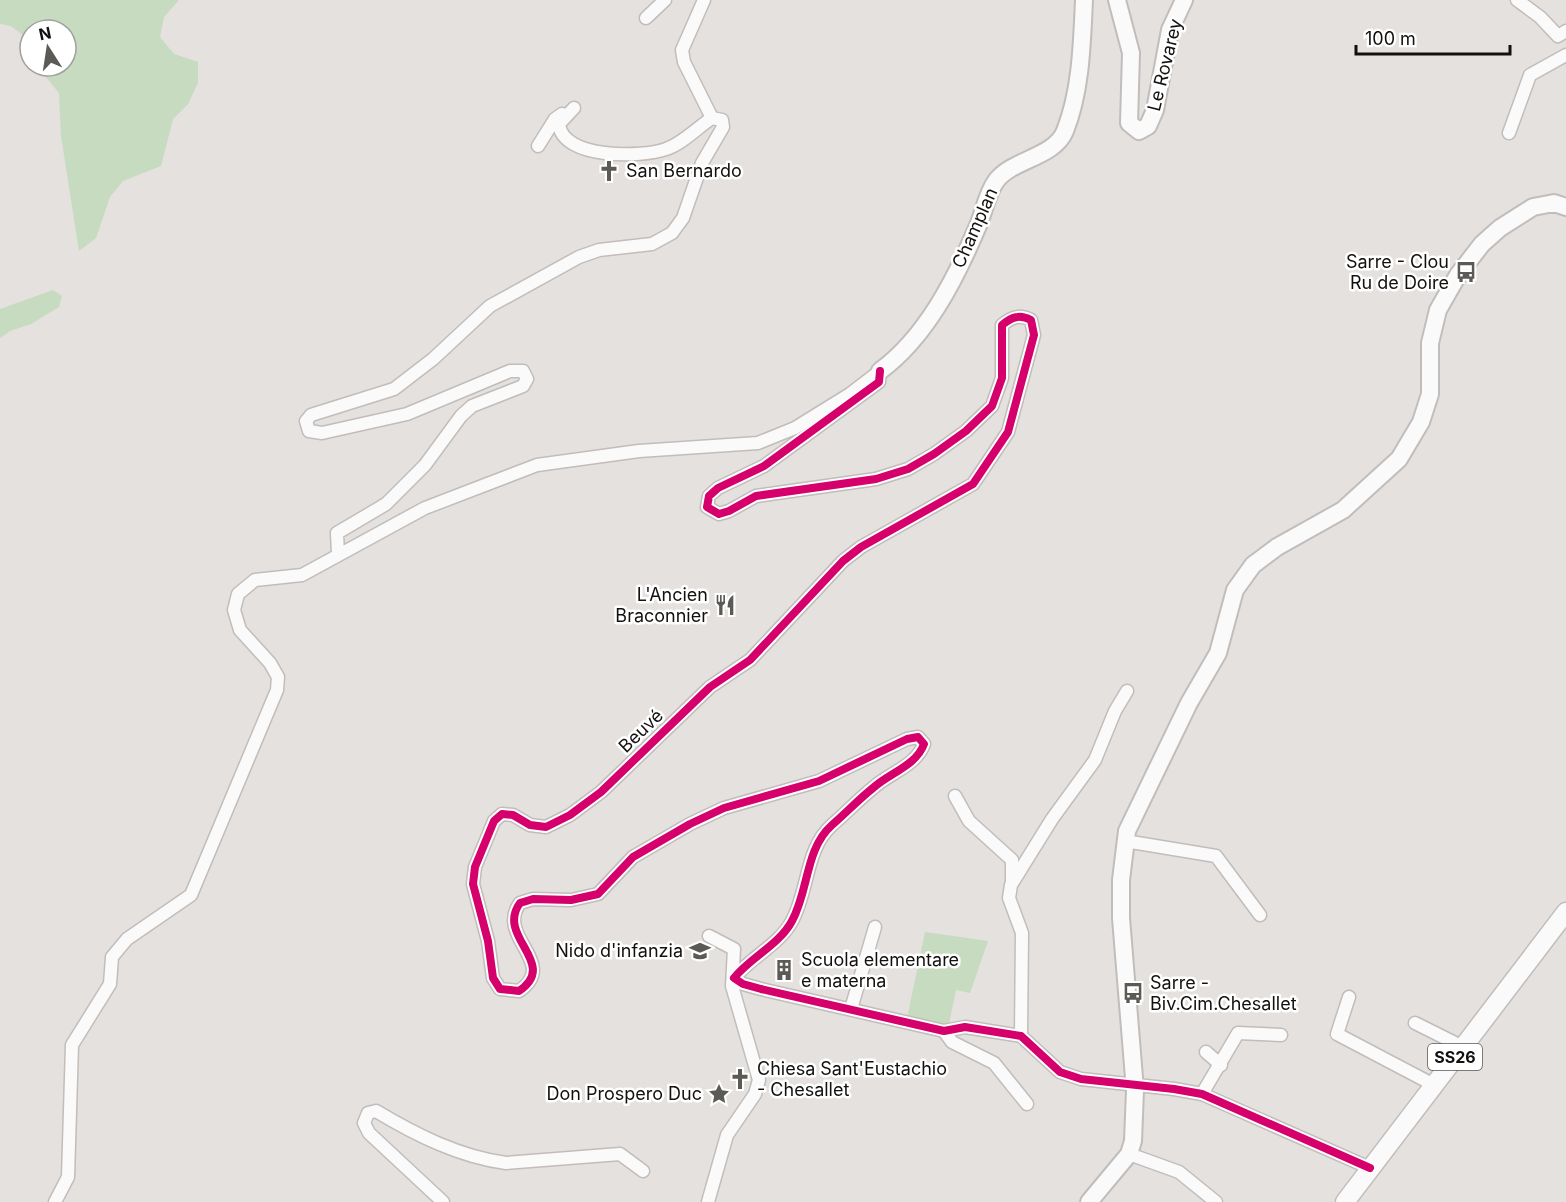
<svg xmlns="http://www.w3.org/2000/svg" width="1566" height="1202" font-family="Inter,sans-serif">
	<rect width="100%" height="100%" fill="#e5e1de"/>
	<g fill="#c6dbbf">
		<polygon points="0,0 179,0 164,17 160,37 174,54 198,62 198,83 188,104 173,119 161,166 123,181 110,197 96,238 79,251 61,136 59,93 37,66 66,66 66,30 30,30 30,48 28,39 11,26 0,24"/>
		<polygon points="53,290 62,296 59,307 31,324 10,331 0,338 0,309"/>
		<polygon points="925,932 988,941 970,993 956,990 949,1024 907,1018"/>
	</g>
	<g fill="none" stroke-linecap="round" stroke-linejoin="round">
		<defs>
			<g id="street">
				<polyline points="1517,0 1540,17 1558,36 1566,31"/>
				<polyline points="646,18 665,0"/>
				<path d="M574 108 559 124C562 159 642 158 666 149 682 144 698 127 712 118"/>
				<polyline points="1509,133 1530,75 1566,55"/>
				<polyline points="538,146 555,119 562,114"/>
				<path d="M880 371 879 382 764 466 718 488 709 496 707 507 719 514 729 511 756 496 876 479 908 469 934 454 966 431 992 406 1002 378V325C1012 317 1019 314 1031 320L1034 335 1008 432 973 484 861 547 843 561 750 660 710 687 601 792 570 815 546 827 530 825 513 815 502 814 494 821 475 867 473 884 488 941 493 978 500 989 519 991C560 963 495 937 520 903L533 899 571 900 598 894 633 857 690 824 724 808 819 781 907 739 918 737 924 744C916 766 889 773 873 788 859 799 846 813 832 825 805 849 809 890 792 921 779 945 751 957 734 978L743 984 761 989 944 1031 965 1027 1021 1036 1060 1072 1081 1079 1174 1089 1202 1094 1370 1168"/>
				<polyline points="338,554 337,533 386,504 425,465 461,416 472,406 523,386 527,379 523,371 510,371 407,414 322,433 309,431 306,421 311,415 394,389 433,359 490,306 579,257 599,250 652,244 672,233 683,218 702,163 723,127 722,120 712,118 684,62 682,50 704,0"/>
				<polyline points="955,796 969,821 1012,860 1012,881"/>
				<polyline points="1125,841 1216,856 1260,915"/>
				<polyline points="1349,997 1337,1034 1434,1085"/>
				<polyline points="851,1009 875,927"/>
				<polyline points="1415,1023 1463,1047"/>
				<polyline points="944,1031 952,1042 994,1063 1027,1104"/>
				<polyline points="1021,1036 1022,933 1009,898 1011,885 1052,819 1095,760 1115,711 1127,691"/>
				<polyline points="1206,1052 1221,1065"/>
				<polyline points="1202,1094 1238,1033 1281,1035"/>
				<polyline points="1129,1154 1179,1172 1216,1202"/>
				<polyline points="55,1202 68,1177 72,1045 110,984 112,957 127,939 191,895 277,690 278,677 270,663 240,630 234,610 238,594 255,580 302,575 425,508 537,465 639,451 758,443 795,428 850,394 880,371"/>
				<path d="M443 1202 369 1133 364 1123 368 1113 376 1111C416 1135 460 1157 506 1163L620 1154 643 1171"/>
				<polyline points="708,1202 727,1135 755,1094 759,1080 732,986 734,949 709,936"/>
			</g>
			<g id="secondary">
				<polyline points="1117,0 1131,53 1129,123 1139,131 1148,126 1155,110 1170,30 1184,0"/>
				<path d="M880 371C926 337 955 280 977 228 984 213 986 195 996 181 1012 159 1054 158 1065 131 1081 91 1082 43 1084 0"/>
				<polyline points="1089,1202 1129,1154 1133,1141 1135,1090 1121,918 1121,880 1127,831 1189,703 1218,653 1235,590 1253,565 1277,547 1343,510 1399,459 1421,422 1430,394 1430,343 1438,310 1458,275 1482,244 1500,228 1533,207 1554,203 1566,207"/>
			</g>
			<polyline id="primary" points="1345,1202 1566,912"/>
		</defs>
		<use href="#street" stroke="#c1bdbb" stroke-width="15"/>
		<use href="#secondary" stroke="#c1bdbb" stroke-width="20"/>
		<use href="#primary" stroke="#c1bdbb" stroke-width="21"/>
		<use href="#street" stroke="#fbfafa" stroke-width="12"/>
		<use href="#secondary" stroke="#fbfafa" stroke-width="16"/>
		<use href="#primary" stroke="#fbfafa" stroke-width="18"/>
		<defs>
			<path id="cycleway" d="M880 371 879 382 764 466 718 488 709 496 707 507 719 514 729 511 756 496 876 479 908 469 934 454 966 431 992 406 1002 378V325C1012 317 1019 314 1031 320L1034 335 1008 432 973 484 861 547 843 561 750 660 710 687 601 792 570 815 546 827 530 825 513 815 502 814 494 821 475 867 473 884 488 941 493 978 500 989 519 991C560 963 495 937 520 903L533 899 571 900 598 894 633 857 690 824 724 808 819 781 907 739 918 737 924 744C916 766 889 773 873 788 859 799 846 813 832 825 805 849 809 890 792 921 779 945 751 957 734 978L743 984 761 989 944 1031 965 1027 1021 1036 1060 1072 1081 1079 1174 1089 1202 1094 1370 1168"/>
		</defs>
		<use href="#cycleway" stroke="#fff" stroke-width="11"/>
		<use href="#cycleway" stroke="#d6006c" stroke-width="8"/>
	</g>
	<defs>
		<symbol id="church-bare" viewBox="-9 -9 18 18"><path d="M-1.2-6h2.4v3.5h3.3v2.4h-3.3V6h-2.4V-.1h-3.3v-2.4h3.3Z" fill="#5c5a57" stroke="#fff" stroke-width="2.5" paint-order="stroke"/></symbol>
		<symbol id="bus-bare" viewBox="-9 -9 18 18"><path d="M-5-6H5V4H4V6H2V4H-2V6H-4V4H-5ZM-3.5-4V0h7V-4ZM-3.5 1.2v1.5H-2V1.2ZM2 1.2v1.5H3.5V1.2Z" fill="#5c5a57" stroke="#fff" stroke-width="2.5" paint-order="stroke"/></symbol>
		<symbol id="restaurant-bare" viewBox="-9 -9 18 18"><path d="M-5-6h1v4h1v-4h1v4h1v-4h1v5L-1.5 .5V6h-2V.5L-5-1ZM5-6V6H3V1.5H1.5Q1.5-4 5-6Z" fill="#5c5a57" stroke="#fff" stroke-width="2.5" paint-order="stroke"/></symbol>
		<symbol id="school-bare" viewBox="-9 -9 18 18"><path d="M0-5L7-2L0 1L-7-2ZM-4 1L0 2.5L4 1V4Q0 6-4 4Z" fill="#5c5a57" stroke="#fff" stroke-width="2.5" paint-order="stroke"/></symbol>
		<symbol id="building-bare" viewBox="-9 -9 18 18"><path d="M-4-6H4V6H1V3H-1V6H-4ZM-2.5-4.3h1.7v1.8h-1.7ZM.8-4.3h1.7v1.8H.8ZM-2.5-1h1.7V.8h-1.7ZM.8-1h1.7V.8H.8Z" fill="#5c5a57" stroke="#fff" stroke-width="2.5" paint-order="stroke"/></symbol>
		<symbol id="sight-bare" viewBox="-9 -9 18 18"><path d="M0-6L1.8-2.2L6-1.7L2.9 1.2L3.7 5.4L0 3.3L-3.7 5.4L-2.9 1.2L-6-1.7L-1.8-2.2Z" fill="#5c5a57" stroke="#fff" stroke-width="2.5" paint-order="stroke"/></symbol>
	</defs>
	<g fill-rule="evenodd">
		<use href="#church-bare" x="594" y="156" width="30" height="30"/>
		<use href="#bus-bare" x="1451" y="257" width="30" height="30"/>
		<use href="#restaurant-bare" x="710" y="590" width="30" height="30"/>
		<use href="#school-bare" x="685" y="936" width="30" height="30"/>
		<use href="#building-bare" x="769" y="955" width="30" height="30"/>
		<use href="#bus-bare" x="1118" y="978" width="30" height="30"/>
		<use href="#church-bare" x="725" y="1064" width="30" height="30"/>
		<use href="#sight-bare" x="704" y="1079" width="30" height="30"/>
	</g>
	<g text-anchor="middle" stroke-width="5" stroke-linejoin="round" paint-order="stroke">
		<rect fill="#fff" stroke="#5a5857" stroke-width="1.5" x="1428" y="1044" width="54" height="26" rx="4.5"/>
		<g font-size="16" font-weight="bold" fill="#13110f">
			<text x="1455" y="1063">SS26</text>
		</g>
		<g font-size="18" fill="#13110f" stroke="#fff">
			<text transform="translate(1165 65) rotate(-76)" y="6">Le Rovarey</text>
			<text transform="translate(975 228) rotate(-66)" y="6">Champlan</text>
			<text transform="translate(641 731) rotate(-44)" y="6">Beuvé</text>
		</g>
		<g font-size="18" fill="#13110f" stroke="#fff" text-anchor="start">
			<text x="626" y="177">San Bernardo</text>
			<text x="1449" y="268" text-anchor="end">Sarre - Clou<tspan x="1449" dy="21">Ru de Doire</tspan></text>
			<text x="708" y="601" text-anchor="end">L'Ancien<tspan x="708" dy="21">Braconnier</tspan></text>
			<text x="683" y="957" text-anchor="end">Nido d'infanzia</text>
			<text x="801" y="966">Scuola elementare<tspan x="801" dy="21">e materna</tspan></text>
			<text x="1150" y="989">Sarre -<tspan x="1150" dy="21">Biv.Cim.Chesallet</tspan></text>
			<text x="757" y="1075">Chiesa Sant'Eustachio<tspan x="757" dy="21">- Chesallet</tspan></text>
			<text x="702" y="1100" text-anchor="end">Don Prospero Duc</text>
		</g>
	</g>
	<g transform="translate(48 48) rotate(348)"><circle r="28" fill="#ffffff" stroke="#a1a09f" stroke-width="1.5"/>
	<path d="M0-4.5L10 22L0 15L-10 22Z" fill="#5c5a57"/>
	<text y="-9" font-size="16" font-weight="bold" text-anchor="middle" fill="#13110f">N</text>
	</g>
	<path d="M1356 45v9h154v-9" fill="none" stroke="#13110f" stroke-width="3"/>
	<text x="1365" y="45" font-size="18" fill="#13110f" stroke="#ffffff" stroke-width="4.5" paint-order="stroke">100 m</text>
</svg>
